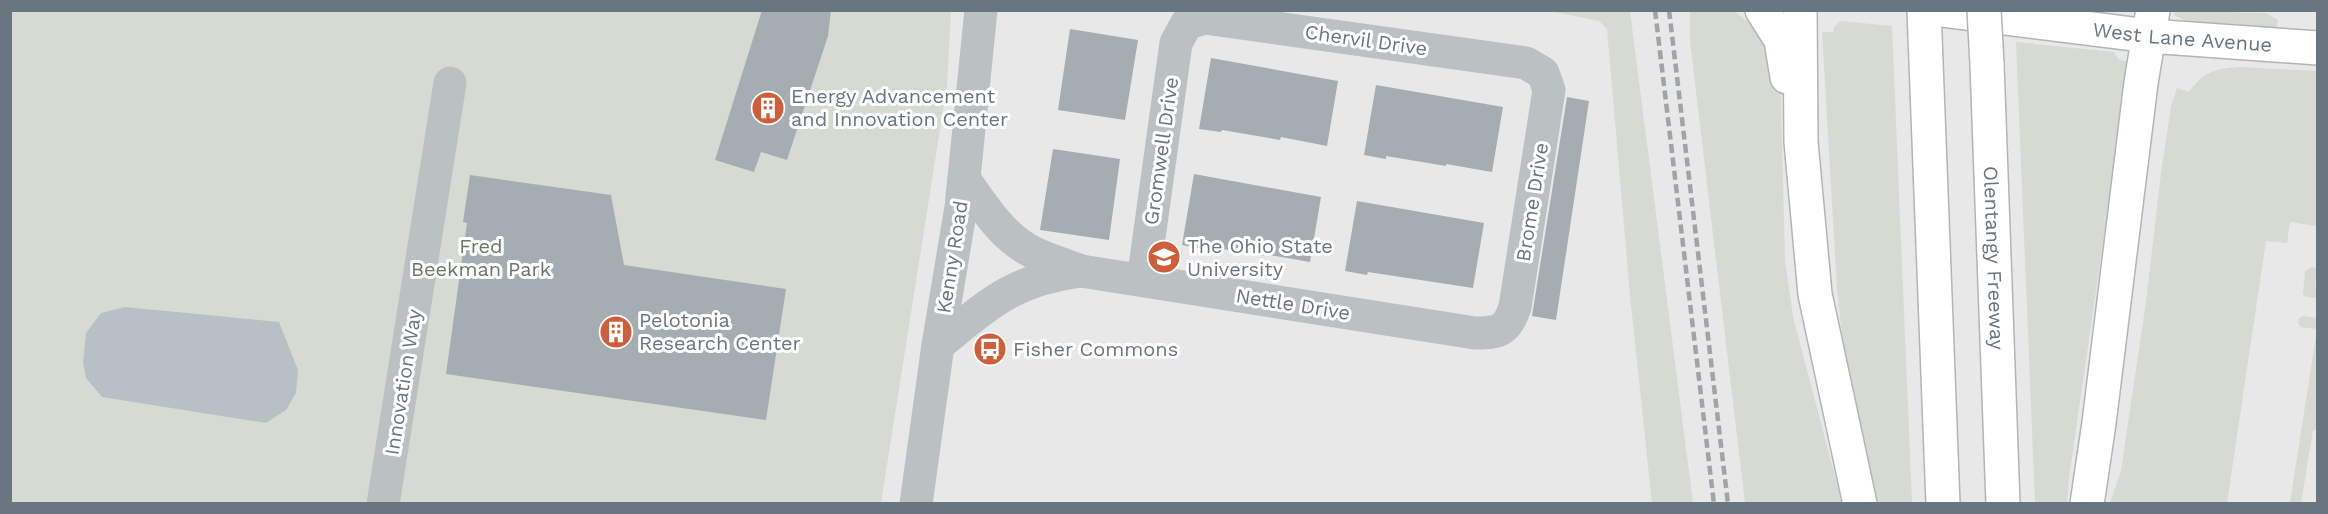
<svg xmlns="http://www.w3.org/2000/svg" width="2328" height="514" font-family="'Work Sans',sans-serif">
	<rect width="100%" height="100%" fill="#f6f6f3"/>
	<rect fill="#e7e8e7" x="11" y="11" width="2306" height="492"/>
	<g fill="#d6dad3">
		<polygon points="10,11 951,11 947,85 881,503 11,503"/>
		<polygon points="1550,11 1630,11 1693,503 1652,503 1630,295 1607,29 1599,21"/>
		<polygon points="1690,11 1734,11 1748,22 1760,38 1771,33 1780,62 1785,260 1793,317 1842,503 1745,503 1690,41"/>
		<polygon points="2175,11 2266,13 2278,20 2277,26 2272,28 2187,22 2174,15"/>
		<polygon points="1840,21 1892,26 1912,503 1878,503 1844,354 1837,288 1822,32 1833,32 1834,27"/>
		<polygon points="2016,42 2114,52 2119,60 2129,62 2069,478 2067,503 2035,503"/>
		<path d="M2239 67 2317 71V226L2290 222 2287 243 2266 241 2227 503H2110L2121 471 2146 302 2161 173 2171 106 2177 88 2189 92C2205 71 2213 69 2239 67Z"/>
		<polygon points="2313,267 2317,269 2315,288 2317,288 2317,298 2306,297 2303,294 2305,271"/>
		<polygon points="2304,316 2317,318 2317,430 2313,430 2301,503 2290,503 2317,329 2301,327 2298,323 2299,318"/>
	</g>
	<polygon fill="#b7c1c5" points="125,307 279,322 298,370 296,393 286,410 266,423 102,397 86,378 83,363 86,333 101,313"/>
	<g fill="#a6adb2">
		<polygon points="762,10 831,10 828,36 787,160 761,152 754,172 715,160"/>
		<polygon points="1070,29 1138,40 1125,120 1058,110"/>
		<polygon points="1211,58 1338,81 1327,146 1281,137 1280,140 1222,130 1221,132 1199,129"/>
		<polygon points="1376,85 1503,107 1492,172 1446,164 1446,166 1386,156 1386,159 1364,155"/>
		<polygon points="1567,97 1589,101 1556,320 1532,316"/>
		<polygon points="1053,149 1120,159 1109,240 1040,230"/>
		<polygon points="1194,174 1321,197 1310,262 1264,254 1263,256 1205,246 1204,249 1182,245"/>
		<polygon points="470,175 611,195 624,265 786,289 766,420 446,374 467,223 463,222"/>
		<polygon points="1357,201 1484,223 1473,288 1368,272 1367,275 1345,271"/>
	</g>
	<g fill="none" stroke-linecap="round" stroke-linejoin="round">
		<defs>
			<g id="major">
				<path id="s1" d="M1941 10 2149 36 2318 48"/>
			</g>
			<g id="highway">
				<polyline points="1762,10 1781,40 1787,77"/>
				<polyline points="1800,10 1801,142 1815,294 1860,504"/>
				<polyline points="1924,10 1943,504"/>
				<path id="s2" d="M1987 64 2003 504"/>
				<polyline points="2087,504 2099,423 2141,83 2153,10"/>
			</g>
		</defs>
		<use href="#major" stroke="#afb4b7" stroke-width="36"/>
		<use href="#highway" stroke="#b1b5b8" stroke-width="36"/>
		<g stroke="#bbc0c3" stroke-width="33">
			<path d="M964 179C980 201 996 227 1018 243 1036 257 1061 263 1081 271L1475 333C1499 333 1507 331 1515 307L1549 90 1543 73 1526 63 1205 18 1187 23 1176 43 1143 281"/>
			<path d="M938 345C989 304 1014 279 1081 271"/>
			<polyline points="383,504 450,83"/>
			<polyline points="916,504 938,345 961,207 981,10"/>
		</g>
		<use href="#major" stroke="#fff" stroke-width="33"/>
		<use href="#highway" stroke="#fff" stroke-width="33"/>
		<g stroke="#9ea4a9" stroke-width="4.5" stroke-dasharray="9 4.5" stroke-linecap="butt">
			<polyline points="1655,10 1714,504"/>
			<polyline points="1669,10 1728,504"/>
		</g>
		<defs>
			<polyline id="highway-bridge" points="1984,10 1987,64"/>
		</defs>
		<use href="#highway-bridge" stroke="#b1b5b8" stroke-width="36" stroke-linecap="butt"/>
		<use href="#highway-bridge" stroke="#fff" stroke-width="33"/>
	</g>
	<defs>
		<symbol id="building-disc" viewBox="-11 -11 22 22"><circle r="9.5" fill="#cf5e3a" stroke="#fff"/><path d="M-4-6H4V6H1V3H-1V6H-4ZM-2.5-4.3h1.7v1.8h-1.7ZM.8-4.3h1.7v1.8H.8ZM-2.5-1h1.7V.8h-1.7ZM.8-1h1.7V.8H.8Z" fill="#fff"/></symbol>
		<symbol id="university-disc" viewBox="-11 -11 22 22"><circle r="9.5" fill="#cf5e3a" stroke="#fff"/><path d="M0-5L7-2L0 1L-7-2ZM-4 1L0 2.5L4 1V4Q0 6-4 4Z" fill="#fff"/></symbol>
		<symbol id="bus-disc" viewBox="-11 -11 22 22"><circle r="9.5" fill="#cf5e3a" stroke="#fff"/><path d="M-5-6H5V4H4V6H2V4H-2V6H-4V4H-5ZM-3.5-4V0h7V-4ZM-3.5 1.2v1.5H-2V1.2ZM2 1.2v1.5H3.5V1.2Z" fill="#fff"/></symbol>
	</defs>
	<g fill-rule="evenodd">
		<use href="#building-disc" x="749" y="89" width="38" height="38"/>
		<use href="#university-disc" x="1145" y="238" width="38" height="38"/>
		<use href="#building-disc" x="597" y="313" width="38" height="38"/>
		<use href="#bus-disc" x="971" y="330" width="38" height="38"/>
	</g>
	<g text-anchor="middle" stroke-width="6" stroke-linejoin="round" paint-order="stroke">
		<g font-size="20" fill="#687681" stroke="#fff">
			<text dy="7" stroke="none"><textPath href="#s1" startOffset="243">West Lane Avenue</textPath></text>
			<text transform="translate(1366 40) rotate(8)" y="7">Chervil Drive</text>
			<text transform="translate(1161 151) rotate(-82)" y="7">Gromwell Drive</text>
			<text transform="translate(1532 202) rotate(-81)" y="7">Brome Drive</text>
			<text transform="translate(952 257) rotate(-81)" y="7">Kenny Road</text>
			<text dy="7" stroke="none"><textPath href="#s2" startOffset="194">Olentangy Freeway</textPath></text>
			<text transform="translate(1293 304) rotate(9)" y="7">Nettle Drive</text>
			<text transform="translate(403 382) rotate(-81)" y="7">Innovation Way</text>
		</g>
		<g font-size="20" fill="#687681" stroke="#fff" text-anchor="start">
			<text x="791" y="103">Energy Advancement<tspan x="791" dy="23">and Innovation Center</tspan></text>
			<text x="1187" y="253">The Ohio State<tspan x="1187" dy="23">University</tspan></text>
			<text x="639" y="327">Pelotonia<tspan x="639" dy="23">Research Center</tspan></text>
			<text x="1013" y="356">Fisher Commons</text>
		</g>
		<g font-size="20" fill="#6a7966" stroke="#fff">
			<text x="481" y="253">Fred<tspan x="481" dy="23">Beekman Park</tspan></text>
		</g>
	</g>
	<rect width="2328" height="514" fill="none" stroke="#687681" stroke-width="24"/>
</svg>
